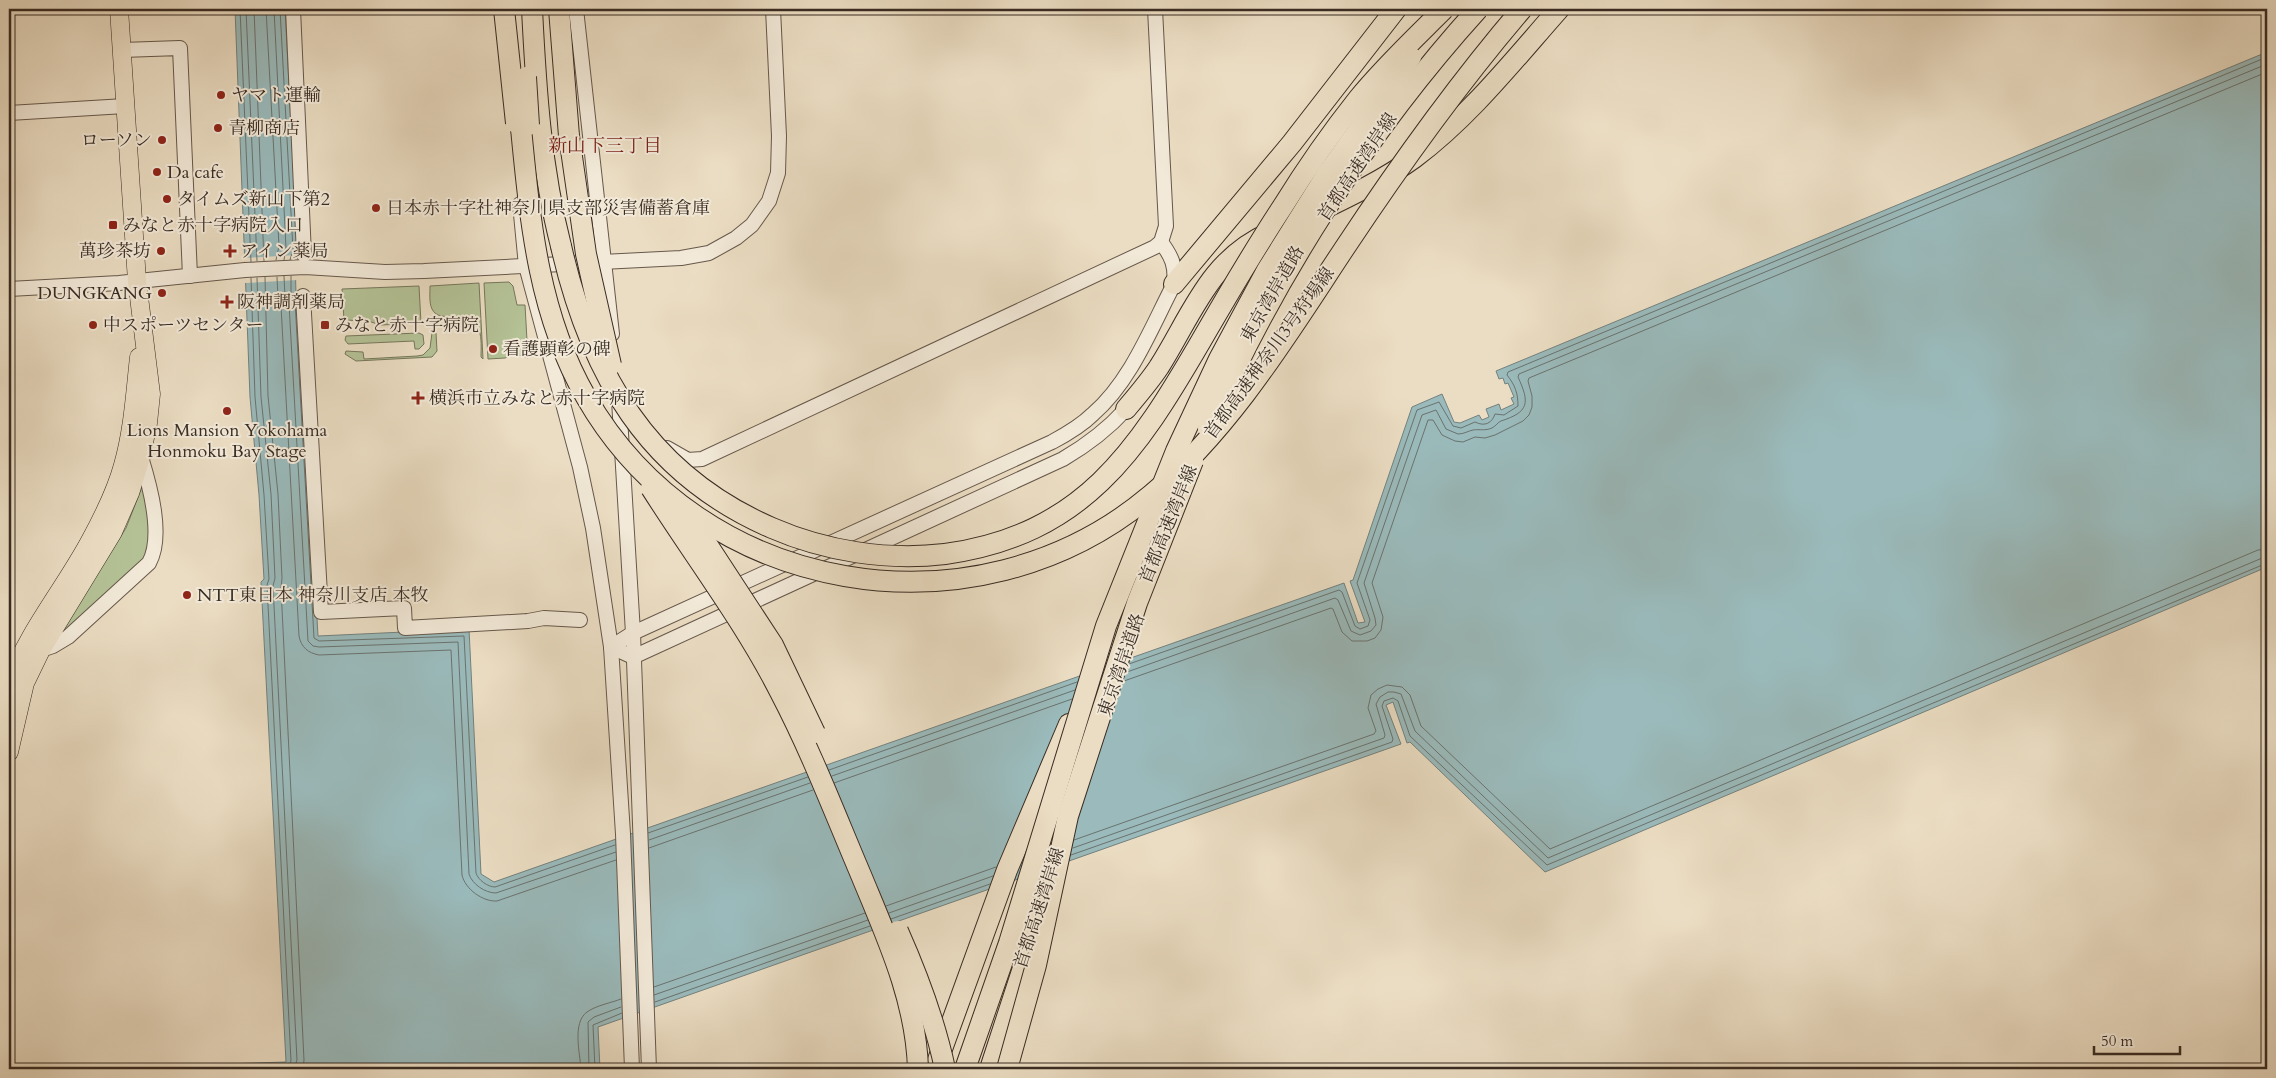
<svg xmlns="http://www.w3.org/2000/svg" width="2276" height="1078" font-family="Cardo,'Noto Serif JP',serif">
	<rect width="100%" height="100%" fill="#ebddc3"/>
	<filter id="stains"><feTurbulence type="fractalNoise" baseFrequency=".004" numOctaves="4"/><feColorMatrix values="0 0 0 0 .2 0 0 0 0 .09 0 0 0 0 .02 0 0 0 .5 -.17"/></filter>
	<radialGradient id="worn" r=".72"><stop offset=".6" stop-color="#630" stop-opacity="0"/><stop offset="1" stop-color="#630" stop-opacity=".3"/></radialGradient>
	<g fill="#b4c296" stroke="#76775c">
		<polygon points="509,282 513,286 517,305 525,305 528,358 516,354 505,358 488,359 484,283"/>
		<path d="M479 283 483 359 481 357C481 349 482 338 479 330 469 305 440 326 432 309 429 303 430 293 430 286Z"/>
		<polygon points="419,286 421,323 381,325 368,321 344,320 342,289"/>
		<polygon points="434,332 436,333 437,351 432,357 356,361 345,354 346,351 363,352 364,359 417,356 423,355 430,348 432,333"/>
		<polygon points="419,333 423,335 424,344 419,349 415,349 414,341 348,344 345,340 346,336"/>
		<polygon points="146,477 152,549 143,565 61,636 58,636 126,528"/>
	</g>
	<polygon fill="#9ababb" stroke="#73817e" points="235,9 285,9 298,256 295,256 296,295 299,296 318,636 469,629 481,874 494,882 1344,583 1358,623 1365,622 1350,581 1353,580 1412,407 1442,394 1454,422 1460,423 1479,415 1482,420 1489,417 1486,409 1499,404 1501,410 1514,404 1511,398 1514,397 1508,383 1505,384 1503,378 1499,379 1496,371 2267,52 2267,567 1545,872 1410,742 1407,743 1393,702 1386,705 1401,744 598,1027 600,1069 64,1069 286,1062 261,582 264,579 259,495 250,397"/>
	<polygon fill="#ebddc3" points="297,255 298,280 245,283 244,258"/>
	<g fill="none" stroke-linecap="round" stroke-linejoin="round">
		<g stroke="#6a736f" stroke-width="1">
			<polyline points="240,9 251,262"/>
			<polyline points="246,9 257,261"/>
			<polyline points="254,9 264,261"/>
			<polyline points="266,9 279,246 276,260"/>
			<polyline points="274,9 286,248 284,260"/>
			<polyline points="280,9 293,250 290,260"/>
			<path d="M284 276 285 297 289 304 308 641 313 646 319 647 458 642 469 874C472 884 485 893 496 893L616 852"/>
			<path d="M291 276V295L295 301 314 638 319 641 464 636 476 873C478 880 488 887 495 887L615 845"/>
			<polyline points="265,277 268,396 278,494 282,578 281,588 304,1060 303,1069"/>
			<path d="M277 277 278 298 281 306 299 636C301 647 308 653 319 655L451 650 462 875C465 889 483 902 497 901L616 860"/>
			<polyline points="257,278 261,397 271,494 275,578 273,586 297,1060 294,1069"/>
			<path d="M1129 664 1339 590 1342 592 1355 626 1360 629 1368 626 1370 620 1357 583 1417 410 1439 402 1453 426 1461 428 1475 422C1485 427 1492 423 1495 414L1504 415 1518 406C1518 393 1515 385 1507 375L1508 372 2267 57"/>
			<path d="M1127 672 1335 598 1338 600 1351 631 1360 635 1371 631 1376 625 1375 618 1364 583 1422 415 1436 410 1446 429 1458 434C1464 434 1468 431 1473 430 1480 429 1485 431 1492 428 1496 426 1498 422 1501 421 1529 412 1530 403 1518 377L1519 374 2267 64"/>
			<polyline points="1124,681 1331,608 1333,609 1342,632 1352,641 1367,641 1375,638 1381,630 1383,617 1372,583 1428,420 1433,420 1442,435 1455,441 1463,442 1475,437 1485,438 1495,435 1523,421 1529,415 1532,407 1532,396 1528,381 1529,378 2267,72"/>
			<polyline points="829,770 1077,682"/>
			<polyline points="832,776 1075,690"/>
			<polyline points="834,783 1072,699"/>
			<polyline points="648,833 808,777"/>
			<polyline points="649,840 810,783"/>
			<polyline points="1074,840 1374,734 1376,731 1368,708 1371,695 1378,689 1387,685 1402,687 1410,695 1421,726 1550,849 2258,550 2267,549"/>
			<polyline points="649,848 813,790"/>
			<polyline points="1073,848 1384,738 1385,735 1376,704 1380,697 1388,692 1394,692 1401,694 1415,731 1548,858 2267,556"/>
			<polyline points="1071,855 1392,742 1393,739 1382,706 1384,701 1393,698 1398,701 1410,736 1547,865 2267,563"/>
			<polyline points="886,906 996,867"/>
			<polyline points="889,913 993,876"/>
			<polyline points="891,919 990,884"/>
			<polyline points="654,987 865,913"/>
			<polyline points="654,995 868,920"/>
			<polyline points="655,1002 870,926"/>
			<polyline points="217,1069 285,1067 289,1065 291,1061 267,585 269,579 264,495 255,397 251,278"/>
			<path d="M581 1069C580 1053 572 1023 587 1012 597 1005 611 1003 621 999"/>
			<polyline points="589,1069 588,1022 594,1017 621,1007"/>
			<polyline points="595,1069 593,1025 622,1013"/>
		</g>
		<defs>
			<g id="minor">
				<polyline points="293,9 304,255"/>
				<polyline points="576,9 612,334"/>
				<polyline points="122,50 180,48 190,276"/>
				<polyline points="9,113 125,106"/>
				<polyline points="520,204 526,266 580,467 593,528 611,647 623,834 632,1069"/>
				<polyline points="9,289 119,283 245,270 305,267 385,272 424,271 681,258 709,253 736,238 752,225 769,201 778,173 779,136 773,9"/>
				<polyline points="303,296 321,612 404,608 405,628 528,621 544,618 580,620"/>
				<polyline points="619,400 633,633 649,1069"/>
				<polyline points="667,448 688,460 702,459 1155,247 1161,242 1166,226 1155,9"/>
				<path d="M611 647 633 633 1052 442C1067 434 1081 426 1093 414 1131 381 1151 328 1174 284 1176 266 1172 257 1161 242"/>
				<path d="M611 647 633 657 1063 459C1087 445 1107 430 1126 409"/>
				<path d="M41 650 53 646 68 637 149 563C164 536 150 486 141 457"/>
			</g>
			<g id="major">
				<path d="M9 683C28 631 65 588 91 539 104 515 116 491 123 465 133 430 135 393 139 357"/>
				<polyline points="9,752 25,683 41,650 113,532 130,493 141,457 148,423 151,394 137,281 119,9"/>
			</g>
			<g id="highway">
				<path d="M532 9C536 89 541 168 561 246"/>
				<polyline points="559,9 569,136"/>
				<path d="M1321 210C1352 195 1385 179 1414 158 1469 117 1513 61 1559 9"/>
				<polyline points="1174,284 1292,143 1396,9"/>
				<path d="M1126 409C1137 396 1149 382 1159 367 1192 315 1209 260 1269 233"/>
				<polyline points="1024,942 1053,850"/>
				<polyline points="938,1060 1007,870 1069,724"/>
				<polyline points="990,1069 1036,928"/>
			</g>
		</defs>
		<use href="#minor" stroke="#66584b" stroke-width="16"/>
		<use href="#major" stroke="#392c23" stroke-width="19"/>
		<use href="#highway" stroke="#392c23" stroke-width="22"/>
		<use href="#minor" stroke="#f2e9d8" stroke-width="14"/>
		<use href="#major" stroke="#ebddc3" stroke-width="18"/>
		<use href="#highway" stroke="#ebddc3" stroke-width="20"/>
		<defs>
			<g id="highway-bridge">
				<polyline points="504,9 516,123"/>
				<polyline points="526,77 529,125"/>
				<path d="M519 108C529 207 535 309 586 397 700 596 975 643 1151 495 1231 428 1287 335 1344 249 1399 166 1457 85 1522 9"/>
				<polyline points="569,136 586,254 611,365"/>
				<path d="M561 246C590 373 647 474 772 528 825 551 887 561 945 554 1083 535 1137 451 1201 341 1227 296 1254 250 1283 206 1306 169 1331 133 1358 99 1384 67 1415 38 1444 9"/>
				<path d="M1208 428C1272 280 1370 128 1478 9"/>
				<path d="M651 488C694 556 744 621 780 692 811 751 835 814 861 875 887 938 916 1000 918 1069"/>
				<polyline points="688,515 773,645 815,733"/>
				<path d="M898 931C918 976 935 1021 945 1069"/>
				<polyline points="965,1069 1009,943 1106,626 1176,451 1219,359 1267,270 1327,174 1411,57"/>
				<polyline points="1007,1069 1036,965 1068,816 1137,603 1193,461"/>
			</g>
		</defs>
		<use href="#highway-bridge" stroke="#392c23" stroke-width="22" stroke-linecap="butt"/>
		<use href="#highway-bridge" stroke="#ebddc3" stroke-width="20"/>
	</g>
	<g fill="#8f2418" stroke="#f2e9d8" stroke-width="2">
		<circle cx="221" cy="95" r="5"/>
		<circle cx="218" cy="128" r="5"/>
		<circle cx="162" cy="140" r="5"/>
		<circle cx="157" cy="172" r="5"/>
		<circle cx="167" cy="199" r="5"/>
		<circle cx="376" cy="208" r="5"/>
		<rect x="108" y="220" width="10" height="10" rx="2.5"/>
		<circle cx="161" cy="251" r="5"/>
		<path d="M227.5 243.5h5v5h5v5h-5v5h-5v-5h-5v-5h5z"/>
		<circle cx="162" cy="293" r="5"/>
		<path d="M224.5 294.5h5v5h5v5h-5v5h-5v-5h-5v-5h5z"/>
		<circle cx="93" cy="325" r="5"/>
		<rect x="320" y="320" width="10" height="10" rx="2.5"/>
		<circle cx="493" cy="349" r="5"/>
		<path d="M415.5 390.5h5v5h5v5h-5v5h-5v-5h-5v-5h5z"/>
		<circle cx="227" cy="411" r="5"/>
		<circle cx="187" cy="595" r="5"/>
	</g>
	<g text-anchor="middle" stroke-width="4" stroke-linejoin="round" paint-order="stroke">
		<g font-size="18" fill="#392c23" stroke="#f2e9d8" text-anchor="start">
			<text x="231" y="101">ヤマト運輸</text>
			<text x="228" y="134">青柳商店</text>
			<text x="152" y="146" text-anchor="end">ローソン</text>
			<text x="167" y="178">Da cafe</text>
			<text x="177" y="205">タイムズ新山下第2</text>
			<text x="386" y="214">日本赤十字社神奈川県支部災害備蓄倉庫</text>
			<text x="123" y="231">みなと赤十字病院入口</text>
			<text x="151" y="257" text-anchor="end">萬珍茶坊</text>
			<text x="240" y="257">アイン薬局</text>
			<text x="152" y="299" text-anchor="end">DUNGKANG</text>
			<text x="237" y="308">阪神調剤薬局</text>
			<text x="103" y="331">中スポーツセンター</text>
			<text x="335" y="331">みなと赤十字病院</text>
			<text x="503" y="355">看護顕彰の碑</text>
			<text x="429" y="404">横浜市立みなと赤十字病院</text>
			<text x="227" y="436" text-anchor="middle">Lions Mansion Yokohama<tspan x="227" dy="21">Honmoku Bay Stage</tspan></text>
			<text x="197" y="601">NTT東日本 神奈川支店 本牧</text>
		</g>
		<g font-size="18" fill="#392c23" stroke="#f2e9d8">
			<text transform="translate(1357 167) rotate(-56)" y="6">首都高速湾岸線</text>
			<text transform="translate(1272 294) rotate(-60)" y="6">東京湾岸道路</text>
			<text transform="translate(1269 353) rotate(-54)" y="6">首都高速神奈川3号狩場線</text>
			<text transform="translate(1168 524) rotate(-68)" y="6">首都高速湾岸線</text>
			<text transform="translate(1121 665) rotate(-71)" y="6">東京湾岸道路</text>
			<text transform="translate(1039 908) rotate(-72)" y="6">首都高速湾岸線</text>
		</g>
		<g font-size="19" fill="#7a1f14" stroke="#f2e9d8">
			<text x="605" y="152">新山下三丁目</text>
		</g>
	</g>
	<rect width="2276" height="1078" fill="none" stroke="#ebddc3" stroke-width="30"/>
	<rect x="10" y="10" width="2256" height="1058" fill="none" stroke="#392c23" stroke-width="2.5"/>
	<rect x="15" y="15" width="2246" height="1048" fill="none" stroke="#392c23"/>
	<path d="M2094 1046v8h86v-8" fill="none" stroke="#392c23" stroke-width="2.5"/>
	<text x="2101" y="1046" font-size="15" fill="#392c23" stroke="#f2e9d8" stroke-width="4" paint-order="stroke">50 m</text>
	<rect width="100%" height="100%" filter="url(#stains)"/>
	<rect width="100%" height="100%" fill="url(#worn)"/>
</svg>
